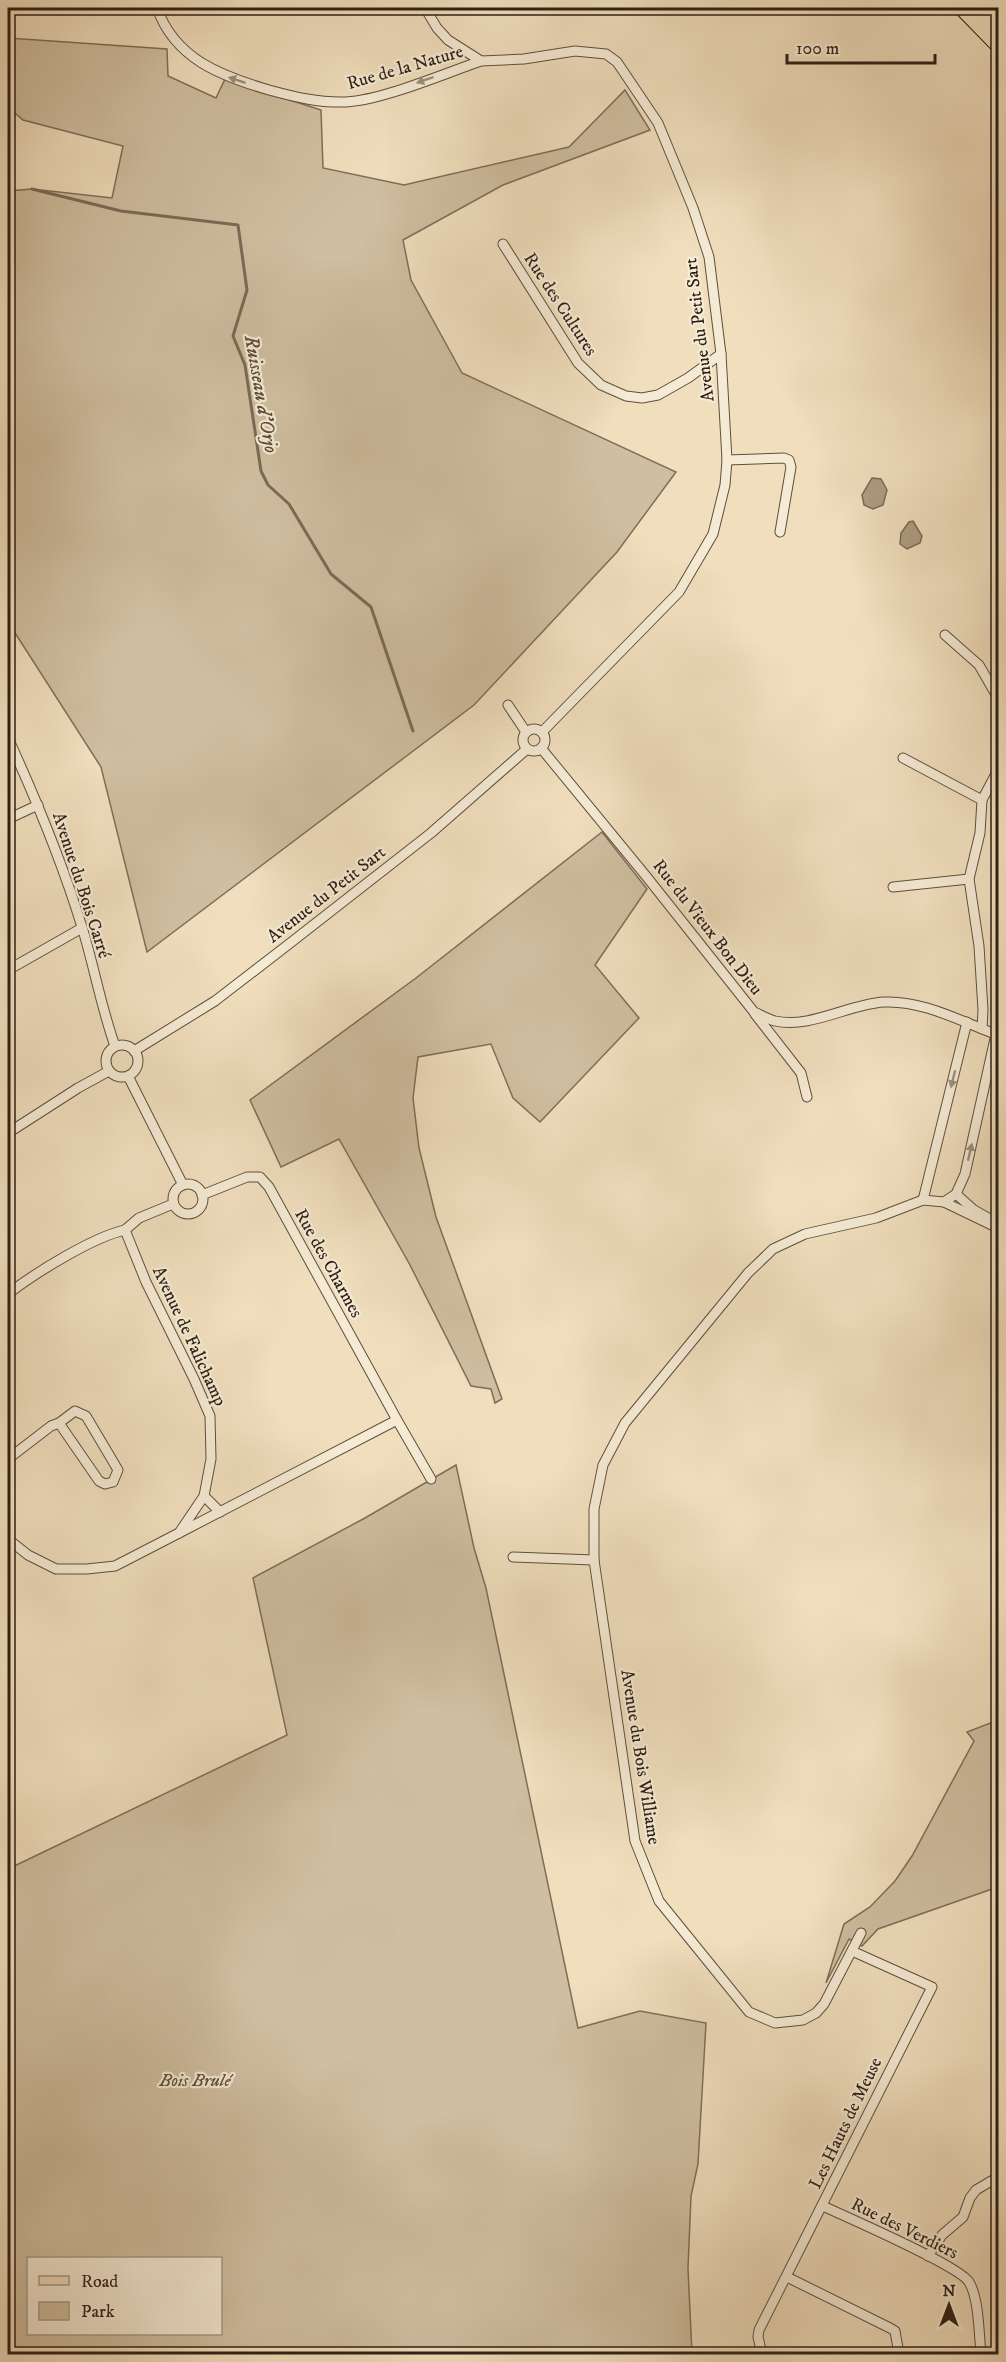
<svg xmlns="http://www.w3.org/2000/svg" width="1006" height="2362" font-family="'IM FELL DW Pica',serif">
	<rect width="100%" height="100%" fill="#f0debd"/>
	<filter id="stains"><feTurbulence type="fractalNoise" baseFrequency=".00333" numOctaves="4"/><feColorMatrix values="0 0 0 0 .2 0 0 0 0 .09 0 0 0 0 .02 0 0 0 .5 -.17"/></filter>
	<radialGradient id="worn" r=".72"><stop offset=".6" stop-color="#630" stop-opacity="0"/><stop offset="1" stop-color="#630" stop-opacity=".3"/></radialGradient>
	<g fill="#cfbea0" stroke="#7e6e5a" stroke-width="1.5" fill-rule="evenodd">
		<polygon points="8,38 167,49 168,76 216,98 225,79 321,110 323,168 404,185 569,147 625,90 650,130 503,185 403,240 411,280 462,373 676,472 617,552 474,705 147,952 101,767 8,622 8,191 32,189 112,198 123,146 23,120 8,107"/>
		<polygon points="602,832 647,889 595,965 639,1018 540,1122 513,1098 491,1044 418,1057 413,1098 419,1148 436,1217 502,1399 495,1403 491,1389 471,1386 410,1265 339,1139 281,1167 250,1100 416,978"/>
		<path d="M456 1465 474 1548 486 1588 578 2028 640 2011 706 2023 698 2164 691 2196 688 2268 692 2354H8V1869L287 1735 253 1578 365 1518ZM28 2258H220V2334H28Z"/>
		<polygon points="998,1720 998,1887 878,1929 862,1946 849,1939 826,1983 844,1924 870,1907 895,1881 912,1856 974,1741 967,1732"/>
	</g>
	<g fill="#ae9d84" stroke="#7a6b57" stroke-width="1.5">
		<polygon points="872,478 881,479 887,490 883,505 873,509 864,505 862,495"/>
		<polygon points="913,521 922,536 920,543 907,549 900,544 901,533 909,522"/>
	</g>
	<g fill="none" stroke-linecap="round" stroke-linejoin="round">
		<polyline stroke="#7a6b57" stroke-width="3" points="32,189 121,211 238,225 247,290 233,336 245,365 261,471 268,485 289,504 331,574 371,607 413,731"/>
		<defs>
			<g id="minor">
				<path d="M157 8C175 59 221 76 269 90 295 97 319 103 346 102 383 100 443 74 481 61"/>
				<polyline points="425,8 437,28 448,40 481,61 524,59 575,51 606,54 617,62 658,123 693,208 709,257 721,354 727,460 725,485 713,534 679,592 542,732"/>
				<polyline points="503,244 578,363 601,385 626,396 642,398 658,395 688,378 721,354"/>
				<polyline points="727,460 784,458 789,460 791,467 780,532"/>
				<polyline points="945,635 979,665 998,698"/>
				<polyline points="508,705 526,732"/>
				<circle cx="534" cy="740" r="11"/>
				<path d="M8 738C36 799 62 862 82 927 94 966 101 1007 115 1046"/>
				<path d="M541 748 646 876 754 1012C761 1015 768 1019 775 1021 810 1029 849 1004 884 1002 923 1000 962 1022 998 1035"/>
				<polyline points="903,758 982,800"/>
				<polyline points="8,819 38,805"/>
				<polyline points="893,887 969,879"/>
				<polyline points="8,970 82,928"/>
				<polyline points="755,1014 801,1073 807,1097"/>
				<polyline points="982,1029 983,1010 979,946 969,879 980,833 982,800 998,770"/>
				<circle cx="122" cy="1061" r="16"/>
				<polyline points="134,1051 215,1001 289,944 431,833 527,749"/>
				<polyline points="128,1076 183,1185"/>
				<polyline points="8,1133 78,1088 109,1071"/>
				<circle cx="188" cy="1199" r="15"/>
				<polyline points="956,1194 974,1210 988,1218"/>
				<polyline points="923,1200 967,1022"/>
				<polyline points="944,1202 956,1194 965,1174 996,1034"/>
				<path d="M8 1294C35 1273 93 1237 125 1230"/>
				<polyline points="397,1420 431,1479"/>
				<polyline points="8,1459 51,1426 59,1423 75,1411 86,1416 118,1470 113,1482 105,1484 99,1481 59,1423"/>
				<polyline points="204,1496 220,1512"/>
				<polyline points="179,1533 397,1420 269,1187 260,1177 247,1177 202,1195"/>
				<polyline points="8,1539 28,1555 56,1569 87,1569 115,1566 179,1533 204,1496 211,1459 210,1416 194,1379 146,1282 125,1230 139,1218 173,1204"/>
				<polyline points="513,1557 594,1560"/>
				<polyline points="861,1933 824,2004 816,2013 803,2020 775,2023 749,2012 659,1901 635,1841 594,1560 594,1509 603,1465 625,1423 748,1273 773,1249 805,1234 876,1218 923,1200 944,1202 998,1228"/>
				<path d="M823 2206C848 2218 958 2265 969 2282 979 2298 979 2335 981 2354"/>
				<polyline points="928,2256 942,2235 963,2217 970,2198 976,2190 998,2177"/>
				<polyline points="787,2277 890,2328 895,2331 899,2354"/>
				<polyline points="762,2354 758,2337 759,2330 932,1987 852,1951"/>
			</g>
			<g id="primary">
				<polyline points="962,8 998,45"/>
				<polyline points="982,8 998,24"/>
			</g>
		</defs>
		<use href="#minor" stroke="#5e4f3e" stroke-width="11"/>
		<use href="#primary" stroke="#2d1f14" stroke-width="17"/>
		<use href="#minor" stroke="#f5ead4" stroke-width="9"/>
		<use href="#primary" stroke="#f0debd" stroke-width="15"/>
	</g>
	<defs><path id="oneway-solid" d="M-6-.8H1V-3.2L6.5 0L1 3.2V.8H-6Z" transform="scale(1.5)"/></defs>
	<g fill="#9b8f7e">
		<use href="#oneway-solid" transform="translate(237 80) rotate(-162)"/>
		<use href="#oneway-solid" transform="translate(425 80) rotate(161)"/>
		<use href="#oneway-solid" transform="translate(953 1079) rotate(104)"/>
		<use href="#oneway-solid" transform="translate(970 1152) rotate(-77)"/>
	</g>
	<g text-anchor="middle" stroke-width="4.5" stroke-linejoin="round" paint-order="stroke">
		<g font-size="18" fill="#2d1f14" stroke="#f5ead4">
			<text transform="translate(405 67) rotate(-16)" y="6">Rue de la Nature</text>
			<text transform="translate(561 304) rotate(57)" y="6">Rue des Cultures</text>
			<text transform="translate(699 330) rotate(-97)" y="6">Avenue du Petit Sart</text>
			<text transform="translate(82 885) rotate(72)" y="6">Avenue du Bois Carré</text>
			<text transform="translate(326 894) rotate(-38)" y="6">Avenue du Petit Sart</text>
			<text transform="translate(708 927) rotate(52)" y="6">Rue du Vieux Bon Dieu</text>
			<text transform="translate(329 1263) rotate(61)" y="6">Rue des Charmes</text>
			<text transform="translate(190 1336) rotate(65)" y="6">Avenue de Falichamp</text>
			<text transform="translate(641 1757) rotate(81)" y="6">Avenue du Bois Williame</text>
			<text transform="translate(845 2123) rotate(-64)" y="6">Les Hauts de Meuse</text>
			<text transform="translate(905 2228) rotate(26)" y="6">Rue des Verdiers</text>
		</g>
		<g font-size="18" font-style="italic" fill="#5e4f3e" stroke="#f5ead4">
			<text x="195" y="2086">Bois Brulé</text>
		</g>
		<g font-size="20" font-style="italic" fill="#5a4b3b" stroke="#f5ead4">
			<text transform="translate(262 394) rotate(80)" y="7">Ruisseau d'Orjo</text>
		</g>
	</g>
	<rect width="1006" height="2362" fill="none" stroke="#f0debd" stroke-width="30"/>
	<rect x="9" y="9" width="988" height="2344" fill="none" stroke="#2d1f14" stroke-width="3"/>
	<rect x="15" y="15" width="976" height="2332" fill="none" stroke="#2d1f14" stroke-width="1.5"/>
	<rect x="27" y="2257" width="195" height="78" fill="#f5ead4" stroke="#a59987" stroke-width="1.5"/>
	<rect x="39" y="2276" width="30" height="9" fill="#f0debd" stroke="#a59987" stroke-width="1.5"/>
	<text x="81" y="2287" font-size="18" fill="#2d1f14">Road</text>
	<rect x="39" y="2302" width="30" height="18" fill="#cfbea0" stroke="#a59987" stroke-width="1.5"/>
	<text x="81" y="2317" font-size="18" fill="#2d1f14">Park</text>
	<g transform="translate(949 2305)" stroke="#f5ead4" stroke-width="4.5" paint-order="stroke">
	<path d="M0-4.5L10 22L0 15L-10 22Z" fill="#2d1f14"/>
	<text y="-9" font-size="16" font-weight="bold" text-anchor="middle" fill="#2d1f14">N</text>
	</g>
	<path d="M787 54v9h148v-9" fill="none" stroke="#2d1f14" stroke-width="3"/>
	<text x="796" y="54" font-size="18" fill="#2d1f14" stroke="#f5ead4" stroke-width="4.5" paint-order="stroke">100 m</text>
	<rect width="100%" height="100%" filter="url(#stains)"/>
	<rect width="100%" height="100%" fill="url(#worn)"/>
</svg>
